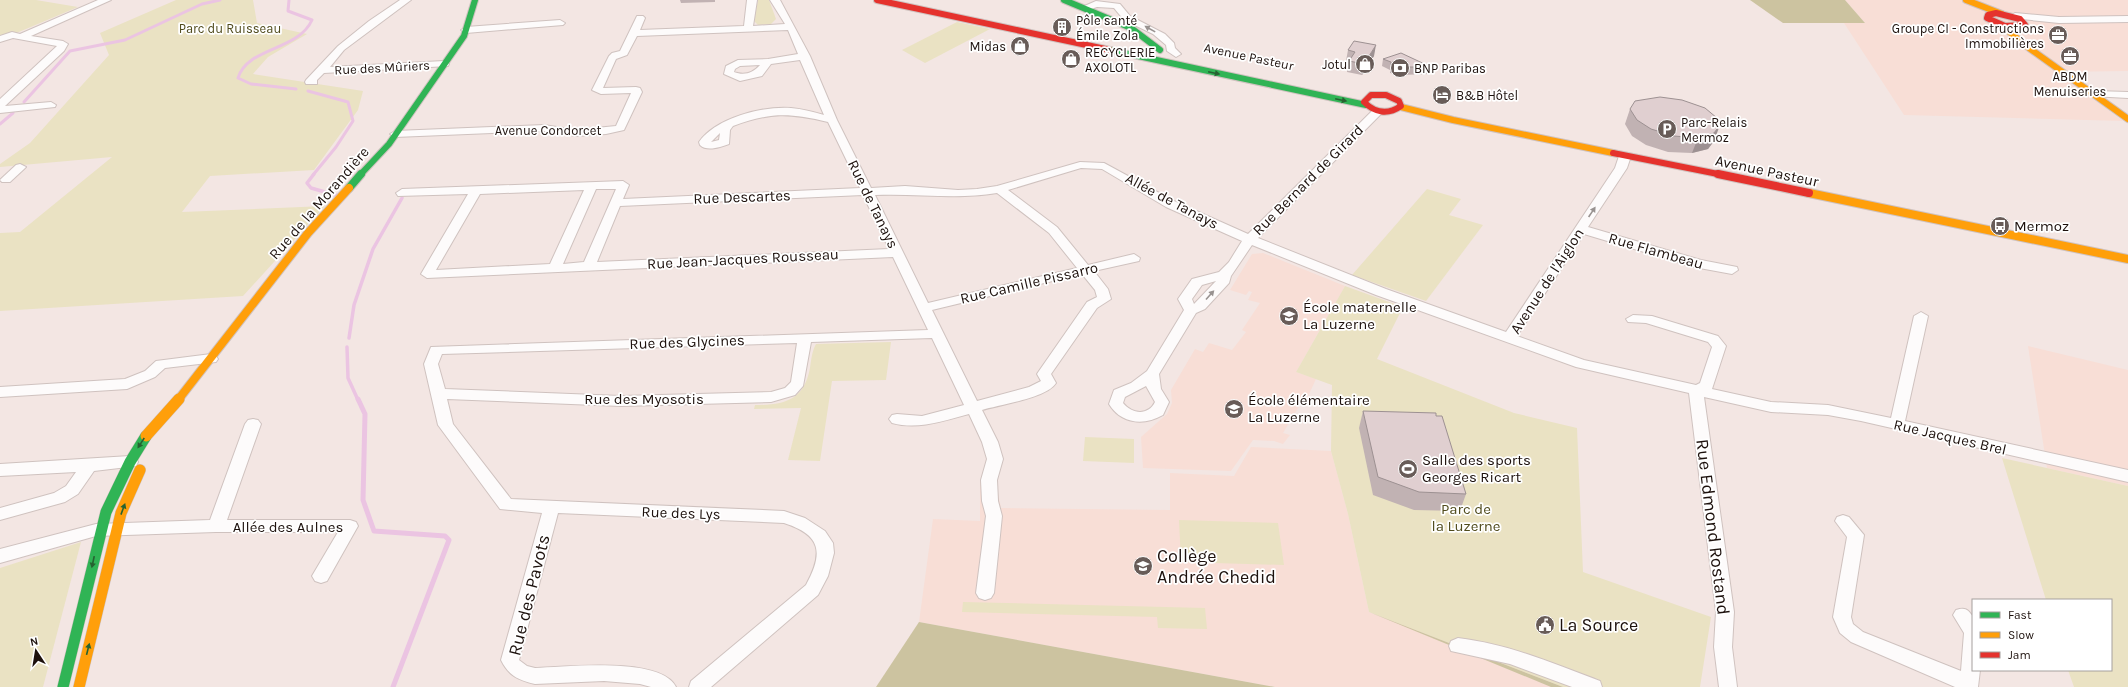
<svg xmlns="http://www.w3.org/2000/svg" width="2128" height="687" font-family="Karla,sans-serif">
	<rect width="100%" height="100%" fill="#f3e6e3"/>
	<g fill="#f8ded6">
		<polygon points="1845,0 2128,0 2128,71 2057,72 2123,121 1904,115 1844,23 1865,23"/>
		<polygon points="1263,253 1345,286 1296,372 1316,379 1305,403 1301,403 1283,433 1290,435 1283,444 1274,441 1253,440 1231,471 1143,468 1141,437 1167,414 1172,403 1171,390 1195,349 1203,352 1209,343 1232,350 1246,332 1242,330 1260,303 1248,300 1252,292 1249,291 1246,295 1230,290 1252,254"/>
		<polygon points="2028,346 2128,370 2128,486 2047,468"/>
		<polygon points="1251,447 1331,451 1348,514 1369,612 1563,687 1275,687 919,622 933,519 980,521 980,482 995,479 1001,508 1170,510 1170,473 1234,476"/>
	</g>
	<g fill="#eae2c3">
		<polygon points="0,0 36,0 78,7 0,40"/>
		<polygon points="176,0 253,0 257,23 307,34 268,57 253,74 363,91 358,110 314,170 210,176 182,212 325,206 243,296 0,311 0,233 20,232 112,157 0,167 0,164 30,143 109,55 100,33"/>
		<polygon points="758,0 769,0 776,19 771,24 758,25 754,21"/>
		<polygon points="957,22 990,29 925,63 902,50"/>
		<polygon points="1427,189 1461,199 1449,215 1483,225 1426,301 1352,275"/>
		<polygon points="1345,286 1403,307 1377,359 1514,413 1577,428 1583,572 1711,617 1700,687 1563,687 1369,612 1348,514 1331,451 1332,385 1296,372"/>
		<path d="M891 342 886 380 832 381 820 461 788 460 801 408 754 409 755 405C785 405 804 400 810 368 811 361 812 351 816 344Z"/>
		<polygon points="1085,437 1134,439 1134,463 1083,461"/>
		<polygon points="2002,458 2128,486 2128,687 2074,687 2068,670 2111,670 2111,600 2046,600"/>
		<polygon points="1179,520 1278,523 1284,565 1181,562"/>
		<polygon points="81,542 43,687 0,687 0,568"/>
		<polygon points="963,602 1205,608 1207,629 1158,628 1157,617 962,612"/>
	</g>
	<g fill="#ccc3a0">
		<polygon points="1750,0 1845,0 1865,23 1783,23"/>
		<polygon points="1369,612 1563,687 1551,687"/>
		<polygon points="919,622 1275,687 876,687"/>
	</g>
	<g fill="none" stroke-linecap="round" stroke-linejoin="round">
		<g stroke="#ebc4e2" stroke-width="3">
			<path d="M289 0 288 11 312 20C298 51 247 47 238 78L251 84 296 89"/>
			<polyline points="308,91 348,102 353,121 336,147 313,175"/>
			<polyline points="24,102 70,51 125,40 202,4 220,0"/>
			<polyline points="0,124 13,113"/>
		</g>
		<g stroke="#ebc4e2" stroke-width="3.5">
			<polyline points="314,174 307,183 311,188 339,196"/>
			<polyline points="349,338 354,305 373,249 402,198"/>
			<polyline points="347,347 348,378 358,400"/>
		</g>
		<polyline stroke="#ebc4e2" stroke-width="5" points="358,399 365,414 363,500 374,531 445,536 449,540 393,687"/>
		<defs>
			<g id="street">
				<polygon points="98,0 111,0 31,36 63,41 68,44 64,51 5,106 51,102 56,105 55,107 0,113 0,99 57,46 13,38 0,42 0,36 12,32 20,34"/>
				<polygon points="400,0 411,0 344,50 330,67 444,61 449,64 448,66 324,73 317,80 317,84 306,84 305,82 306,80 338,46 369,21"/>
				<path d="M747 0H757L753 26 785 24 770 0H780L810 56 837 120 871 188 905 186 958 190 977 189 997 186 1080 162 1104 163 1174 201 1248 234 1374 109H1382L1383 111 1382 113 1258 238 1386 289 1506 332 1615 168 1619 156 1625 153 1629 154 1631 156 1627 168 1588 227 1701 260 1737 267 1738 270 1732 274 1694 267 1584 234 1517 336 1584 360 1696 385 1700 383 1712 347 1708 342 1646 323 1628 322 1626 319 1633 315 1652 316 1718 336 1726 346 1712 389 1771 402 1828 405 1891 418 1914 316 1921 312 1928 316 1905 421 2128 470V482L1861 421 1828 415 1771 412 1704 397 1734 612 1732 647 1737 687H1719L1714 647 1716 612 1689 393 1576 367 1376 295 1252 245 1231 276 1229 283 1205 309 1196 313 1159 374 1161 389 1169 402 1163 415C1144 426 1121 424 1109 404L1114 390 1131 383 1147 371 1184 310 1178 299 1192 279 1219 272 1229 262 1242 241 1166 207 1102 169 1081 168 1008 190 1057 227 1088 265 1134 254 1140 258 1139 261 1094 271 1108 289 1111 299 1097 308 1051 374 1056 383C1047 398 999 405 982 410L998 442 1003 459 997 480 998 501 1002 516 994 593 991 598 985 600 979 598 976 593 986 516 982 501 981 480 987 459 982 442 969 414C943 421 918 430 892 423L889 419 892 415 897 414 922 416 964 405 932 338 811 342 803 386 795 395 771 402 621 406 447 399 453 424 511 499 784 511 805 518 825 531 833 543 834 553 828 576 818 595 711 687H689L691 681 806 585C824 552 821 535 784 523L558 513 519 660 527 666 535 668C565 667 661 656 676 687H651L640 684 604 681 535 684C518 680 509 676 501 660L542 513 500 509 438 425 424 364 431 347 928 330 893 257 427 278 421 274 468 194 398 196 396 193 402 189 623 181 629 185 623 199 860 188 828 122C790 113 770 112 733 126L730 130 729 144C721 147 707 152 700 145L699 142C716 118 762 106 791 108 802 109 814 112 824 115L800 60 771 64 762 76 740 81 724 74 726 66 738 60 768 59 798 54 788 30 637 36 627 55 616 59 603 88 636 87 640 88 642 92 624 130 606 134 576 136 544 131 395 137 390 134 395 131 544 125 576 130 616 126 631 93 601 94 592 90 609 56 612 53 620 51 637 16H643L645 18 640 30 744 26ZM760 65C753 73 744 76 734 72L735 69 740 66ZM720 133 719 140 711 142ZM596 189H616L584 262 563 264ZM584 190 550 264 436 270 480 194ZM997 193 1049 233 1077 268 928 303 875 195C916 193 956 200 997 193ZM863 195 889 249 597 262 620 206ZM1082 274 1095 290 1097 297 1087 302 1039 371 1037 374 1041 381 1029 387 977 401 932 310ZM1216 281 1195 303 1194 304 1192 299 1202 285ZM797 343 791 382 785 388 771 392 621 396 445 389 438 364 442 354ZM1146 386 1155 402C1148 416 1132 414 1123 403L1125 397Z"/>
				<polygon points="1096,1 1120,4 1130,16 1165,34 1174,43 1175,48 1181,54 1176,57 1167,51 1166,45 1153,34 1124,20 1114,8 1097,7 1085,11 1080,8"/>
				<polygon points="2015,13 2059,17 2128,16 2128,22 2059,23 2012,18 2010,16"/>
				<polygon points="560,20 565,23 563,25 466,33 461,30 466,27"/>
				<polygon points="2095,91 2128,92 2128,98 2091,96 2090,94"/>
				<polygon points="20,164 26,167 24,169 10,182 2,182 0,180 2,178 16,165"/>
				<polygon points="211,354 216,356 218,359 216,362 165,368 155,377 127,389 0,397 0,387 125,379 145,371 156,361"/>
				<polygon points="253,419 258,420 261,424 227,520 350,520 356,522 358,526 327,581 321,583 315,581 312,576 338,532 216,532 96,536 0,563 0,549 96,524 210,520 245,424 248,420"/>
				<polygon points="130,456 136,458 138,462 136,466 94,471 78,494 65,502 0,520 0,508 54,493 66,486 76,472 0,476 0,464"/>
				<path d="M1843 515 1849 517 1864 535 1851 617 1853 624 1863 632 1961 671 1964 633 1953 615 1956 610C1965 607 1968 609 1973 617V670H1980L1978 687H1955L1851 642 1840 633 1833 617 1847 537 1835 521 1837 517Z"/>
				<path d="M1458 638C1508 644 1553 663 1600 681L1602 687H1572L1510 664 1451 651 1449 646 1451 641Z"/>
			</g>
			<g id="fast-far2">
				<polyline points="1064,0 1131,28 1160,50"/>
				<polyline points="1110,50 1366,105"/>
				<polyline points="360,175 389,144 464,36 475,0"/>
			</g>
			<polyline id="fast-far1" points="349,188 361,174"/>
			<polyline id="fast" points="63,687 106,512 130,462 146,436"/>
			<g id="slow-far2">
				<polyline points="1966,0 2002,14"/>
				<polyline points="2001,25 2029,48 2128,119"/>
				<polyline points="1401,107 1453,120 1613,153"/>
			</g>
			<g id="slow-far1">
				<polyline points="1809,193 2128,259"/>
				<polyline points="178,400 308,233 349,188"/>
			</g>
			<g id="slow">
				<polyline points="146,436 179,399"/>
				<polyline points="79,687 121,513 140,470"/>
			</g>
			<g id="jam-far1">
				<polyline points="877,0 1110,50"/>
				<polygon points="1996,13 2020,19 2025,25 2005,26 1987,18 1988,15"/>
				<path d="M1371 95H1386L1399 101 1401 106C1388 115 1375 113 1364 102Z"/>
				<polyline points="1613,153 1723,175"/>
			</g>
			<polyline id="jam" points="1718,174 1809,193"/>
		</defs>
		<use href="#street" stroke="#cfc2bf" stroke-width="2"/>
		<use href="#fast-far2" stroke="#cfc2bf" stroke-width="8"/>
		<use href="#fast-far1" stroke="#cfc2bf" stroke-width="10"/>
		<use href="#fast" stroke="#cfc2bf" stroke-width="12"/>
		<use href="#slow-far2" stroke="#cfc2bf" stroke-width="8"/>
		<use href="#slow-far1" stroke="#cfc2bf" stroke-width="10"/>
		<use href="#slow" stroke="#cfc2bf" stroke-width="12"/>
		<use href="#jam-far1" stroke="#cfc2bf" stroke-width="8"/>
		<use href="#jam" stroke="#cfc2bf" stroke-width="10"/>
		<use href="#street" fill="#fdfbfb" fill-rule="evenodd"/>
		<use href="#fast-far2" stroke="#30b455" stroke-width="6"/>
		<use href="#fast-far1" stroke="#30b455" stroke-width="8"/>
		<use href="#fast" stroke="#30b455" stroke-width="11"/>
		<use href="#slow-far2" stroke="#ff9f0a" stroke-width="6"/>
		<use href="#slow-far1" stroke="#ff9f0a" stroke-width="8"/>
		<use href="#slow" stroke="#ff9f0a" stroke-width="11"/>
		<use href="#jam-far1" stroke="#e5322d" stroke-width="6"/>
		<use href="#jam" stroke="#e5322d" stroke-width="8"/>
	</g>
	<g fill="#c1b2b3">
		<polygon points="680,0 715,0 715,2 681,3"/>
		<polygon points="1348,50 1374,56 1362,75 1347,72 1348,62 1346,61"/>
		<polygon points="1383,59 1431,67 1430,74 1400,75 1390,73 1390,70 1382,66"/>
		<polygon points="1630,109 1714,141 1708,149 1692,153 1668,152 1646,145 1632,136 1625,124"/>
		<polygon points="1363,411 1466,494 1460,511 1414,510 1373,495 1359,428"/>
	</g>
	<g fill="#9d9192">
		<polygon points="1376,45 1374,56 1362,75 1364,64"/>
		<polygon points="1720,125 1714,141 1708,149 1692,153 1698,138"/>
	</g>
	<g fill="#e0cfd0" stroke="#9d9192">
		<polygon points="1354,41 1376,45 1364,64 1349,61 1355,52 1348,50"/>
		<polygon points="1401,53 1431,67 1401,67 1391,65 1391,62 1383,59"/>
		<polygon points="1660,97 1682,100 1705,108 1717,118 1720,125 1714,133 1698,138 1674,136 1651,129 1637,120 1630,109 1635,101"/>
		<polygon points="1363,411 1436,413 1436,416 1442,416 1466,494 1419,492 1378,477"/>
	</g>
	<defs><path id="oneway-solid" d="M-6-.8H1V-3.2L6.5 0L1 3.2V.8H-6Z"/></defs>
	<g fill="#989290">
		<use href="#oneway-solid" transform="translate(1150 29) rotate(-151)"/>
		<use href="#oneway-solid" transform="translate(1592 212) rotate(-56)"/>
		<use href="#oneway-solid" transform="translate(1210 295) rotate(-48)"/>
	</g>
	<g fill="#266231">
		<use href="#oneway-solid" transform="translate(1214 73) rotate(12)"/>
		<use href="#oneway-solid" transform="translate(1341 100) rotate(12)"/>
		<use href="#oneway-solid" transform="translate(141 443) rotate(123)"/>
		<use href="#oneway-solid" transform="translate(123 509) rotate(-70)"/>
		<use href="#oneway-solid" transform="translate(93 562) rotate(102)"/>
		<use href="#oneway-solid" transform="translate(88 649) rotate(-76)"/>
	</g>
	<defs>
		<symbol id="building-disc" viewBox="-11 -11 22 22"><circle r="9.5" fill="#685c58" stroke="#fff"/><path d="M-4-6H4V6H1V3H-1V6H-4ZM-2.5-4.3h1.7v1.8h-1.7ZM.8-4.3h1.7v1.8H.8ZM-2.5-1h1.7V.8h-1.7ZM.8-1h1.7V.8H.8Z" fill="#fff"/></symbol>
		<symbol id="office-disc" viewBox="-11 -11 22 22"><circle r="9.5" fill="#685c58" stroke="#fff"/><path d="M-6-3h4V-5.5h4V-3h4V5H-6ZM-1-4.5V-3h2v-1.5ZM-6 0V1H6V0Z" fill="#fff"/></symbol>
		<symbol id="shop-disc" viewBox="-11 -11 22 22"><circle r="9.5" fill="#685c58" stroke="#fff"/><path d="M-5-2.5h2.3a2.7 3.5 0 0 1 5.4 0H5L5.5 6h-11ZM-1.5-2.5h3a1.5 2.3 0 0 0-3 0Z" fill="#fff"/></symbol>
		<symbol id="bank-disc" viewBox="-11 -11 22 22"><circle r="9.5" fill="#685c58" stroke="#fff"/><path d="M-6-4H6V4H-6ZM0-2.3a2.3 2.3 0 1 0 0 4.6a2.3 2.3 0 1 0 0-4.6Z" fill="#fff"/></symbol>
		<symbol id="hotel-disc" viewBox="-11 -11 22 22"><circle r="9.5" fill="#685c58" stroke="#fff"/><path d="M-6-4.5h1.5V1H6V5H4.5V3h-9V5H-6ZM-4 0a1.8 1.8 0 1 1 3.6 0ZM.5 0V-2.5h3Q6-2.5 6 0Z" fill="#fff"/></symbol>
		<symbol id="parking-disc" viewBox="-11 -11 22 22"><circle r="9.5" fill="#685c58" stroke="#fff"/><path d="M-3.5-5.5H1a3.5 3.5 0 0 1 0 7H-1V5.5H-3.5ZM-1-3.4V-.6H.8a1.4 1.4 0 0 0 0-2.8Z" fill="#fff"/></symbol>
		<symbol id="bus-disc" viewBox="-11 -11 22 22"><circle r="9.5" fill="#685c58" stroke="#fff"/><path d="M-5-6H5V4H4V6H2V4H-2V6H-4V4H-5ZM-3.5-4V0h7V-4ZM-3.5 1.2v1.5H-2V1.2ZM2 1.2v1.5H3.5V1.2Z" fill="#fff"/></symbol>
		<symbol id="school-disc" viewBox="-11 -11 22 22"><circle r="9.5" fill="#685c58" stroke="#fff"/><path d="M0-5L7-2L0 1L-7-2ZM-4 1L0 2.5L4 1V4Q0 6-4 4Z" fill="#fff"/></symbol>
		<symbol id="stadium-disc" viewBox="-11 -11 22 22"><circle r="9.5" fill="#685c58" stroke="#fff"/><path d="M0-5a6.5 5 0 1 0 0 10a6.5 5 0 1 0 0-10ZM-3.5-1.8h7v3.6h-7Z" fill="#fff"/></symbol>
		<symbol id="civic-disc" viewBox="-11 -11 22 22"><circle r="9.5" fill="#685c58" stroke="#fff"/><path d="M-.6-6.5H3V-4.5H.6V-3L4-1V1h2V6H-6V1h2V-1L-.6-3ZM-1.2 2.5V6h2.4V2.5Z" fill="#fff"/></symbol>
	</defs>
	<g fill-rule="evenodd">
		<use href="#building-disc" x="1051" y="16" width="22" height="22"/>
		<use href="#office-disc" x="2047" y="24" width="22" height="22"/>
		<use href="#shop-disc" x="1009" y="35" width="22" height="22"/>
		<use href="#office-disc" x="2059" y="45" width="22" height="22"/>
		<use href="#shop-disc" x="1060" y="48" width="22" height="22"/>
		<use href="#shop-disc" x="1354" y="53" width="22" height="22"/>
		<use href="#bank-disc" x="1389" y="57" width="22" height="22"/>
		<use href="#hotel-disc" x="1431" y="84" width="22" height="22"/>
		<use href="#parking-disc" x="1656" y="118" width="22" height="22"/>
		<use href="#bus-disc" x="1989" y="215" width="22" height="22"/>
		<use href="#school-disc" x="1278" y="305" width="22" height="22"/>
		<use href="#school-disc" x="1223" y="398" width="22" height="22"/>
		<use href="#stadium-disc" x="1397" y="458" width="22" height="22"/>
		<use href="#school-disc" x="1132" y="555" width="22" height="22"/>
		<use href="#civic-disc" x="1534" y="614" width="22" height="22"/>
	</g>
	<g text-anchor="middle" stroke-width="3.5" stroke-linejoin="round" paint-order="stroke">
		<g font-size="13" fill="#1d110d" stroke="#fff" text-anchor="start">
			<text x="1076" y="25">Pôle santé<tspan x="1076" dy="15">Émile Zola</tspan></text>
			<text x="2044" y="33" text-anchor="end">Groupe CI - Constructions<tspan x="2044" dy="15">Immobilières</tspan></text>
			<text x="1006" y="51" text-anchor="end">Midas</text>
			<text x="1085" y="57">RECYCLERIE<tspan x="1085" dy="15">AXOLOTL</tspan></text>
			<text x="1351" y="69" text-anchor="end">Jotul</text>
			<text x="1414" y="73">BNP Paribas</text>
			<text x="2070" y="81" text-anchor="middle">ABDM<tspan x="2070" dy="15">Menuiseries</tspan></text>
			<text x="1456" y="100">B&amp;B Hôtel</text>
			<text x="1681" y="127">Parc-Relais<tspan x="1681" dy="15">Mermoz</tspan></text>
		</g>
		<g font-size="13" fill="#504b1c" stroke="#fff">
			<text x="230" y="33">Parc du Ruisseau</text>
		</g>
		<g font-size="13" fill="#1d110d" stroke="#fff">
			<text transform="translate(1249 56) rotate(12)" y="5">Avenue Pasteur</text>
			<text transform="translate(382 67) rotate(-3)" y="5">Rue des Mûriers</text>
			<text x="548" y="135">Avenue Condorcet</text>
		</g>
		<g font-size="15" fill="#1d110d" stroke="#fff">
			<text transform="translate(1767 171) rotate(12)" y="5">Avenue Pasteur</text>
			<text transform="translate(1308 180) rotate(-45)" y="5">Rue Bernard de Girard</text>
			<text transform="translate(742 197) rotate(-2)" y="5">Rue Descartes</text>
			<text transform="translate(1172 201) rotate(28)" y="5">Allée de Tanays</text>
			<text transform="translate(319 203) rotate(-49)" y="5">Rue de la Morandière</text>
			<text transform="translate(873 204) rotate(64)" y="5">Rue de Tanays</text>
			<text transform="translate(1656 251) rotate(16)" y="5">Rue Flambeau</text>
			<text transform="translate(743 259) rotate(-3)" y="5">Rue Jean-Jacques Rousseau</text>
			<text transform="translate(1547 281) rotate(-57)" y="5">Avenue de l'Aiglon</text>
			<text transform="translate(1029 283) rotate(-13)" y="5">Rue Camille Pissarro</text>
			<text transform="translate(687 342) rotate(-2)" y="5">Rue des Glycines</text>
			<text x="644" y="404">Rue des Myosotis</text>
			<text transform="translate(1950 437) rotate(13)" y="5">Rue Jacques Brel</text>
			<text transform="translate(681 513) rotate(2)" y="5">Rue des Lys</text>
			<text x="288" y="532">Allée des Aulnes</text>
		</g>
		<g font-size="15" fill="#1d110d" stroke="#fff" text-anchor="start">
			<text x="2014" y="231">Mermoz</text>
			<text x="1303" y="312">École maternelle<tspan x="1303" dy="17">La Luzerne</tspan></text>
			<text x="1248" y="405">École élémentaire<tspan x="1248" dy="17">La Luzerne</tspan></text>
			<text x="1422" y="465">Salle des sports<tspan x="1422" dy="17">Georges Ricart</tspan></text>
		</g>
		<g font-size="15" fill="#504b1c" stroke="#fff">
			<text x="1466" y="514">Parc de<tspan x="1466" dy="17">la Luzerne</tspan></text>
		</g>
		<g font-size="18" fill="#1d110d" stroke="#fff">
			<text transform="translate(1713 527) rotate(83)" y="6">Rue Edmond Rostand</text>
			<text transform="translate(529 595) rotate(-76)" y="6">Rue des Pavots</text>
		</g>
		<g font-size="18" fill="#1d110d" stroke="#fff" text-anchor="start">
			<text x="1157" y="562">Collège<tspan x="1157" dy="21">Andrée Chedid</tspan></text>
			<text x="1559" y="631">La Source</text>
		</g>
	</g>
	<rect x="1972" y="599" width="140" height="72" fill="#ffffff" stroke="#a5a09e"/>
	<rect x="1980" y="612" width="20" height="6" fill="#30b455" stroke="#a5a09e"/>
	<text x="2008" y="619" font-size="12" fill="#1d110d">Fast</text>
	<rect x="1980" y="632" width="20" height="6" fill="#ff9f0a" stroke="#a5a09e"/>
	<text x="2008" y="639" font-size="12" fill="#1d110d">Slow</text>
	<rect x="1980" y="652" width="20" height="6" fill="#e5322d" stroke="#a5a09e"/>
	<text x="2008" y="659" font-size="12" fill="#1d110d">Jam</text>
	<g transform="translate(36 651) rotate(348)" stroke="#ffffff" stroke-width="3" paint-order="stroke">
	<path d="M0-3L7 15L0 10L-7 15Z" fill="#1d110d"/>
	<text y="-6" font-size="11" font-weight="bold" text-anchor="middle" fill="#1d110d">N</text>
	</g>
</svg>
